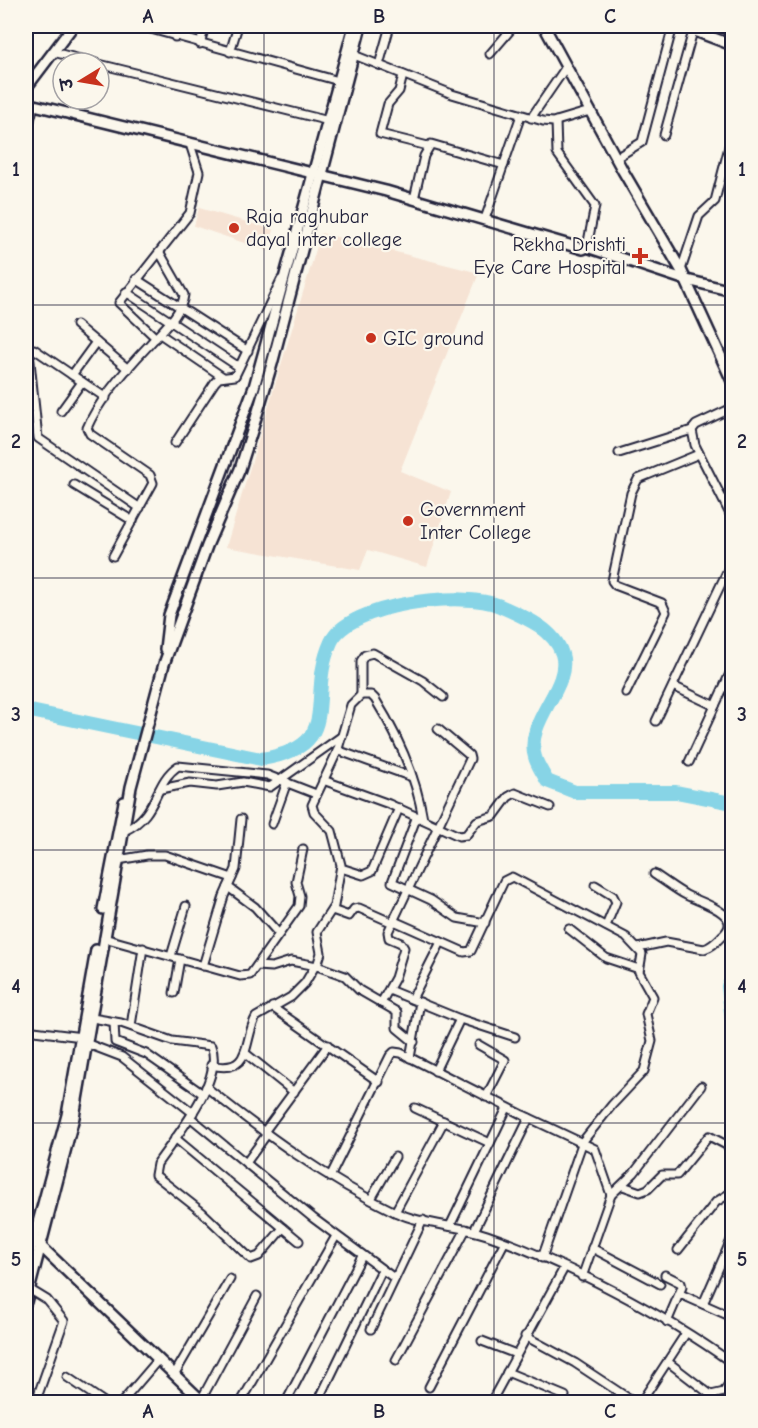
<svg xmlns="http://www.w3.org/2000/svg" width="758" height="1428" font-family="'Comic Neue','Playpen Sans Deva',sans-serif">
	<rect width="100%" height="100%" fill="#fbf7ec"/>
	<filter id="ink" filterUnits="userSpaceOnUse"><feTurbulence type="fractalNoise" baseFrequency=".0167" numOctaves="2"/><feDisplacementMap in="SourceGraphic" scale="12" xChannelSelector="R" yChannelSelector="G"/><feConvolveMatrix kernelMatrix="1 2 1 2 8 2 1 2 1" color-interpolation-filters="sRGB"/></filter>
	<g filter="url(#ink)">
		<g fill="#f6e3d4">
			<polygon points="199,208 274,230 268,251 194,226"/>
			<polygon points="321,233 479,273 400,471 451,492 427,567 368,550 360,570 226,547"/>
		</g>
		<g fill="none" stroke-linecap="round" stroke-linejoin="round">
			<g stroke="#87d4e6" stroke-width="14">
				<path d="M26 710 261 759C346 746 305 699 331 642 349 603 464 590 500 606 522 616 554 628 562 654 572 687 524 721 535 757 537 765 543 773 547 781L575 792H676L732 803"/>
				<polyline points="732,982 728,986 732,1021"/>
			</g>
			<defs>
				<g id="street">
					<polyline points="140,26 339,81"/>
					<polyline points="175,37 175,26"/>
					<polyline points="725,43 732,26"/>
					<polyline points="200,44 205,26"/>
					<polyline points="53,52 96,63"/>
					<polyline points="230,52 238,26"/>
					<polyline points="490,54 514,26"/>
					<polyline points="354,55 452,94 543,121 553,122 590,111"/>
					<polyline points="99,64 329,121"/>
					<polyline points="379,65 390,26"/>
					<polyline points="403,75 399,91 388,104 380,134 428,146"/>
					<polyline points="531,118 566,67"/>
					<polyline points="556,121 557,153 595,206 587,247"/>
					<polyline points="664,135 693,31"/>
					<polyline points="26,136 34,105"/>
					<polyline points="616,158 642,142 673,26"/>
					<polyline points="414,199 424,156 431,144 504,165"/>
					<polyline points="485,219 521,115"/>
					<polyline points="681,270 699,216 715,201 732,135"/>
					<polyline points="136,279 248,351"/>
					<polyline points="728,289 732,276"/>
					<polyline points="126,292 239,367"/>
					<polyline points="76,325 128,369"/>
					<polyline points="160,334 223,377"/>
					<polyline points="156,338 119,303 190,213 199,172 190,144"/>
					<polyline points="72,375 96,342"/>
					<polyline points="106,398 34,349 29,352 38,438 140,508"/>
					<polyline points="732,408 696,425 692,430 695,445 732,518"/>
					<polyline points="61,411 82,382"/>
					<polyline points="175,443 215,382 219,378 235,376 281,280"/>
					<polyline points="619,453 692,430"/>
					<polyline points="74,485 133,521"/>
					<path d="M113 556 153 483 150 475 90 434 87 428C99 399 127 368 149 345 161 331 182 314 184 295L160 253"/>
					<polyline points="673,686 715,706"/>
					<polyline points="626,693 666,612 662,603 615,585 612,581 631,493 638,479 699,454"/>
					<polyline points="361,695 361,661 365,655 373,653 423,681 443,697"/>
					<polyline points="656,721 732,561"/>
					<polyline points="337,750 412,777"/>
					<polyline points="689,762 732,669"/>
					<polyline points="26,772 27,773"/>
					<polyline points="323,780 389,804 459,836 466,835 477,821 494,816 508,797 515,793 550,807"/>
					<polyline points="161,789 190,783 217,786 243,782 270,787 342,736"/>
					<polyline points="417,816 392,882 431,900 457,918 485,923"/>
					<polyline points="272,824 287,782"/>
					<path d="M124 831C159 815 153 783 178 766L267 775 316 794"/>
					<polyline points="118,860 147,855 165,855 232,878"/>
					<polyline points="341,868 363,875 372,871 399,808"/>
					<polyline points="595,885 613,896 616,902 606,926"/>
					<polyline points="228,887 255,907 279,934"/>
					<polyline points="332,910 349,916 354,909 359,908 393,923"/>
					<polyline points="394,921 464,952 471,951 504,881 512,877 626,937 642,954 639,972 653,997 646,1014 652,1041 644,1071 612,1105 583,1141 542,1258"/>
					<polyline points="569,929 606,958 639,969"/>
					<polyline points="104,938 240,976 250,975 299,906 300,896 296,882 303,849"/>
					<path d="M638 948 666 942 704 949C712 947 717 941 723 935 746 914 697 901 686 895 675 889 665 881 654 874"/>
					<polyline points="171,956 186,906"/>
					<polyline points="203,966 224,896 236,869 241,819"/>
					<polyline points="257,966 272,967 291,961 317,966 345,976 359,990 397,1012 397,1028 414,1042"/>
					<path d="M317 966 321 953 317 932 334 906 341 865 332 831 314 812 312 805 337 752 351 705 361 695H371L375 699C398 736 416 776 423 819"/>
					<polyline points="389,990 460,1019 515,1037"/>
					<polyline points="174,993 180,959"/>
					<polyline points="412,999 441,942"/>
					<polyline points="381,1003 395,978 404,948 401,943 389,938 388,932 470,759 469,755 438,729"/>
					<polyline points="272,1007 379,1082"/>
					<path d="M92 1018 121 1023 172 1041 211 1046C225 1079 174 1139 157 1164L155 1175 202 1212 251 1259 259 1256 283 1228"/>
					<polyline points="114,1022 115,1042 146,1054 203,1094"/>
					<polyline points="131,1026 143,948"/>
					<polyline points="26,1030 82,1037"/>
					<polyline points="88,1044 122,1057 193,1113"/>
					<polyline points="479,1045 505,1060 486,1097"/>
					<polyline points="245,1053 294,1092"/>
					<polyline points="410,1058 420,1002"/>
					<path d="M211 1065C253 1075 243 1040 256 1017L291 997 305 983 315 966"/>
					<polyline points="435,1071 460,1019"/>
					<path d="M206 1087C265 1134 326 1179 395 1212 423 1225 457 1225 487 1235 567 1263 664 1314 732 1363"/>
					<polyline points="415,1108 490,1143"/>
					<polyline points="191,1118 313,1218 394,1278"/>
					<polyline points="264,1132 328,1045"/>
					<polyline points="175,1138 299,1241"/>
					<polyline points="246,1163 267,1134"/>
					<polyline points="330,1177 390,1056 394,1052 401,1053 523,1115 595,1149 611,1195 582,1277"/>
					<polyline points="623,1186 640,1192 648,1189 662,1175 677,1175 709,1136 732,1148"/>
					<polyline points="611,1195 634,1173 701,1086"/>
					<polyline points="371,1199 395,1157"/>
					<polyline points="395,1212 444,1121"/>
					<polyline points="450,1226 507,1108"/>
					<polyline points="474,1231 529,1118"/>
					<polyline points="592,1248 660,1284"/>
					<polyline points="678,1250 716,1202 732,1192"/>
					<polyline points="665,1275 681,1283 682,1287 667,1322"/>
					<polyline points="29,1289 47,1300 64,1321 39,1392"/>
					<polyline points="680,1294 732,1317"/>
					<polyline points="703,1304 732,1238"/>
					<polyline points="371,1329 423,1220"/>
					<polyline points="525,1336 575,1363 634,1402"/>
					<polyline points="482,1341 516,1354"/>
					<polyline points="396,1360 466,1229"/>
					<polyline points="668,1362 711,1395 724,1392 732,1378"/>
					<polyline points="507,1372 565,1396"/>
					<polyline points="174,1375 230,1279"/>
					<polyline points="67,1377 104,1402"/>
					<polyline points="429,1387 504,1243"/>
					<polyline points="201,1400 257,1296"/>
					<polyline points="122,1402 158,1360"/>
					<polyline points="241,1402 336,1236"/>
					<polyline points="286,1402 362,1256"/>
					<polyline points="318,1402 382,1270"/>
					<polyline points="491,1402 564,1268"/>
					<polyline points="641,1402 686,1333"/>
				</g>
				<g id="secondary">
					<polyline points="544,26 623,171 681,270 732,381"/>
					<polyline points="682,26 732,45"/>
					<polyline points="26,88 73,26"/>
					<polyline points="26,103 386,191 583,249 587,247 683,279 732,291"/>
					<polyline points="165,649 169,615 254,387 354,26"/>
					<polyline points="103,909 124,802"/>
					<polyline points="26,1232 203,1402"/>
					<polyline points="26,1267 67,1115 96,950"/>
					<polyline points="26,1302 74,1117 131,787 164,664 207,546 240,469 253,428 272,364 361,26"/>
				</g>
			</defs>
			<use href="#street" stroke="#22223b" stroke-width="11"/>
			<use href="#secondary" stroke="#22223b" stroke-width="14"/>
			<use href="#street" stroke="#fbf7ec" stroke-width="7"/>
			<use href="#secondary" stroke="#fbf7ec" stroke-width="9"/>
		</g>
	</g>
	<path fill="none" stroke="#22223b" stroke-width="1.5" stroke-opacity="0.55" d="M264 26V1402M494 26V1402M26 305H732M26 578H732M26 850H732M26 1123H732"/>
	<g fill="#c8321e" stroke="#fbf7ec" stroke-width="2">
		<circle cx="234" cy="228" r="6"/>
		<path d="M637 247h6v6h6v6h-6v6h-6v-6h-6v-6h6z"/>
		<circle cx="371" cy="338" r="6"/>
		<circle cx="408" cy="521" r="6"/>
	</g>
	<g text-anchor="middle" stroke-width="4.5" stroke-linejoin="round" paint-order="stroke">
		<g font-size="20" fill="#22223b" stroke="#fbf7ec" text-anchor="start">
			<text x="246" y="223">Raja raghubar<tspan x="246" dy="23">dayal inter college</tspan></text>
			<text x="626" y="251" text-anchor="end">Rekha Drishti<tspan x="626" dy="23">Eye Care Hospital</tspan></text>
			<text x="383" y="345">GIC ground</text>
			<text x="420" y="516">Government<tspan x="420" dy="23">Inter College</tspan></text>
		</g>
	</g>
	<rect width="758" height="1428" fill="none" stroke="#fbf7ec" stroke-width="66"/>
	<g transform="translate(81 81) rotate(259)"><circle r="28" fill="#fbf7ec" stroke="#a4a2a5" stroke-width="1.5"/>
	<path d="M0-4.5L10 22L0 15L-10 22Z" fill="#c8321e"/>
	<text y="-9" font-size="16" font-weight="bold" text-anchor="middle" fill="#22223b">उ</text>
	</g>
	<rect x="33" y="33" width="692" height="1362" fill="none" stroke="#22223b" stroke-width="2"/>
	<g font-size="20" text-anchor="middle" font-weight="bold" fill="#22223b">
		<text x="148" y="23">A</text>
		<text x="379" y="23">B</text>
		<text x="610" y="23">C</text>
		<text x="16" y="176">1</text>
		<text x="742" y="176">1</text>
		<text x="16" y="448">2</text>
		<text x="742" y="448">2</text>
		<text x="16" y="721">3</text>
		<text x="742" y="721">3</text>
		<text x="16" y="993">4</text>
		<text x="742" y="993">4</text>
		<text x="16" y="1266">5</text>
		<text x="742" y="1266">5</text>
		<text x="148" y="1418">A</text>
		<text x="379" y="1418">B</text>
		<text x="610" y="1418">C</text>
	</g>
</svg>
